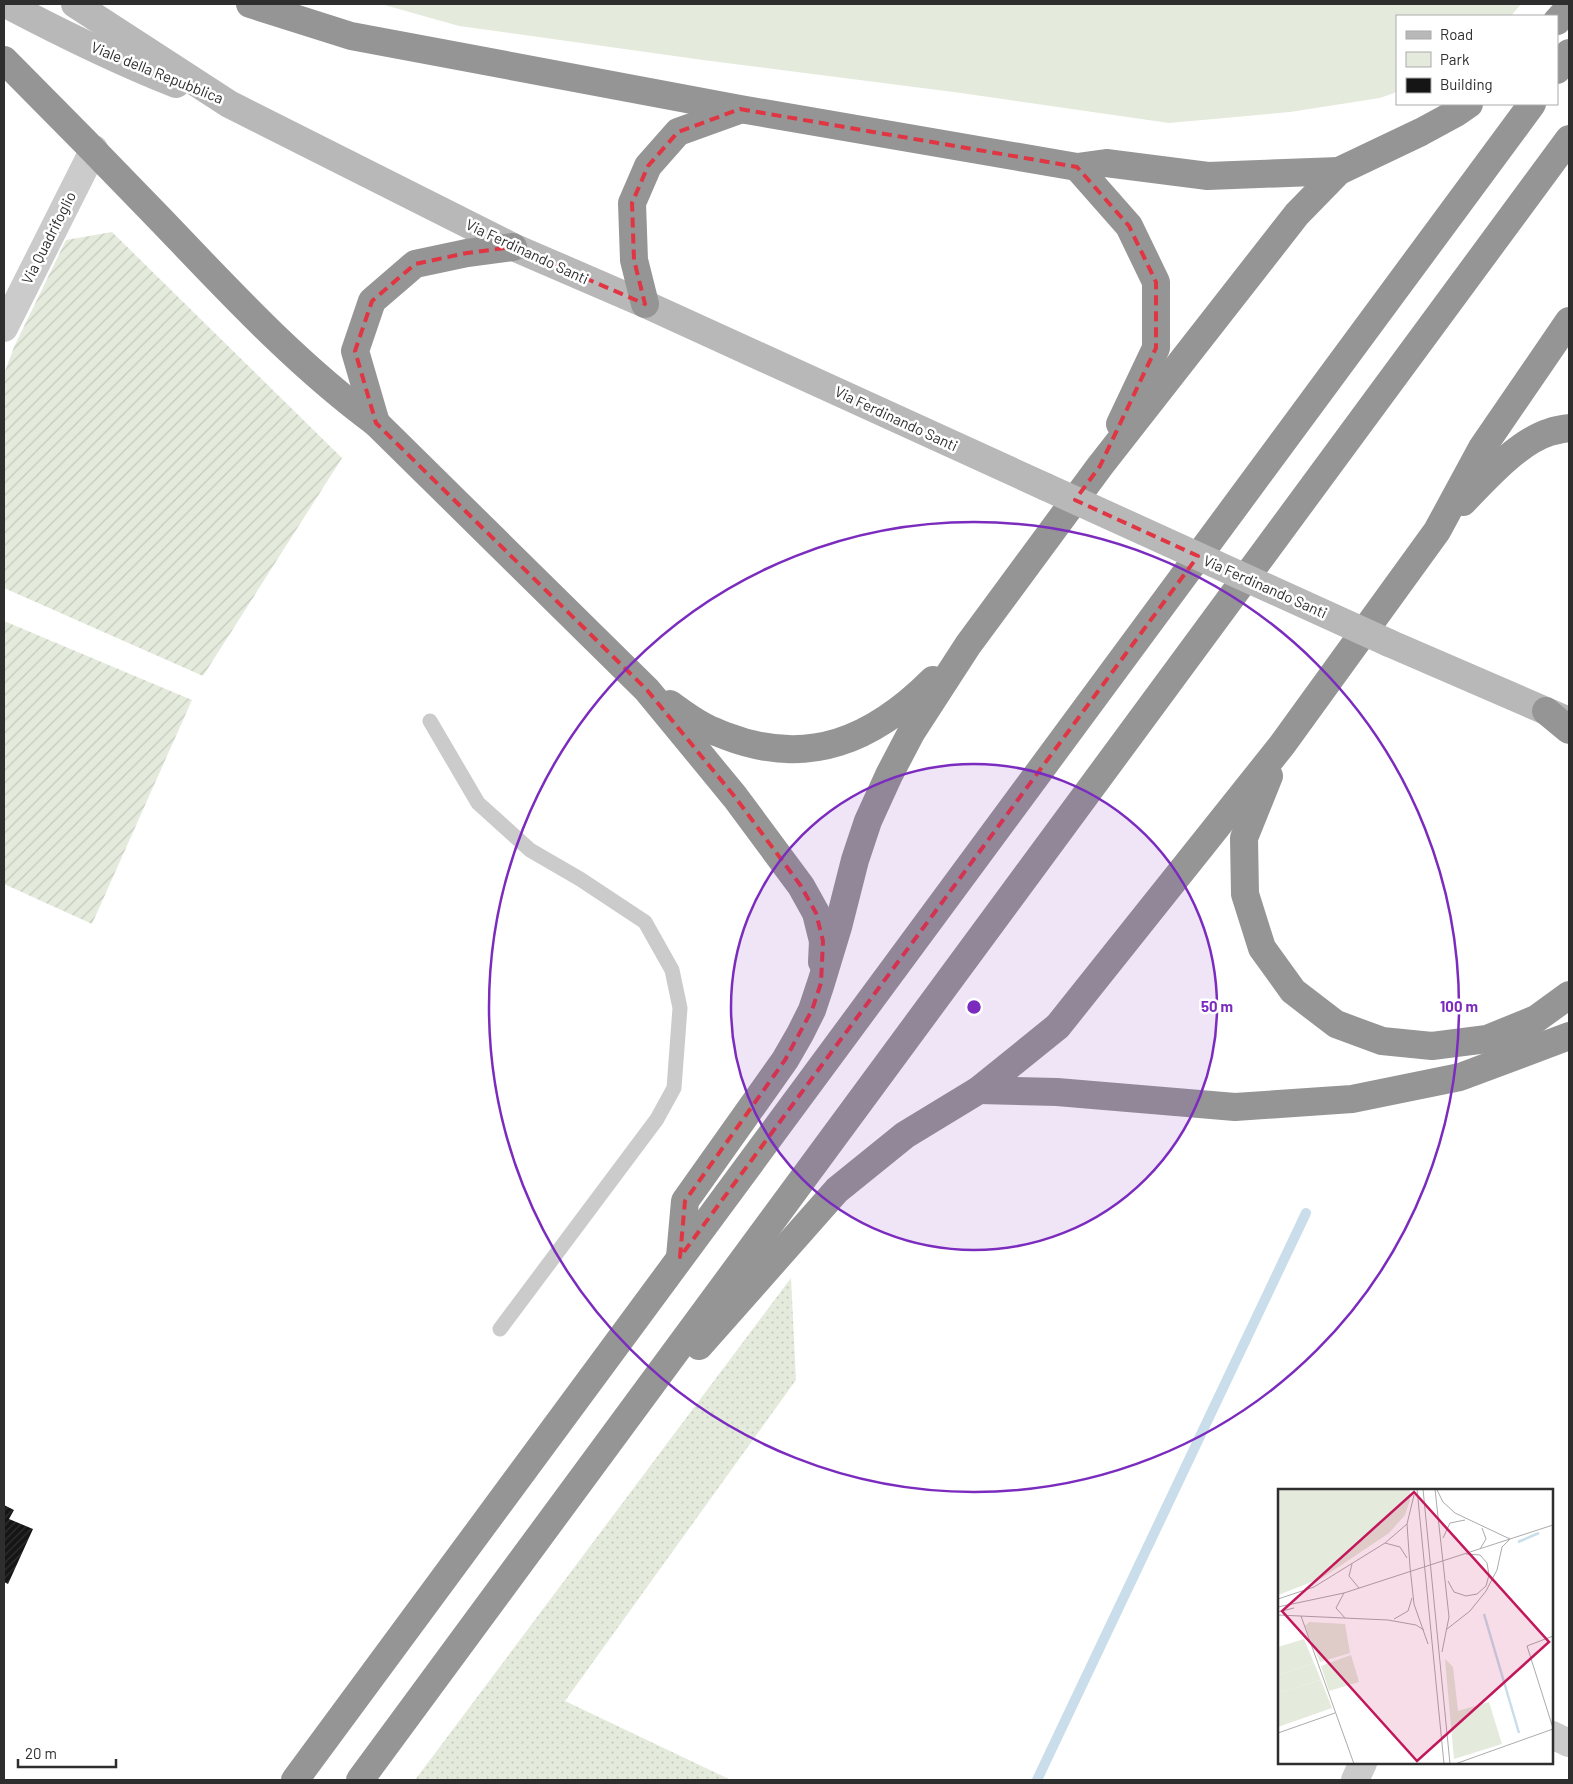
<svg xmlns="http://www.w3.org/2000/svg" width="1573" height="1784" font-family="Barlow,sans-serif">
	<defs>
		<pattern id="grass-dots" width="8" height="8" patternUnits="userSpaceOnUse" patternTransform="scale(1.25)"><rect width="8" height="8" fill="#e4ebdc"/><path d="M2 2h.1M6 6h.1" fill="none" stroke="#c4cabd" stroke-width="1.8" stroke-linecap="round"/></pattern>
		<pattern id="garden-furrows" width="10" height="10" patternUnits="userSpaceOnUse" patternTransform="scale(1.25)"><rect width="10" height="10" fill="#e4ebdc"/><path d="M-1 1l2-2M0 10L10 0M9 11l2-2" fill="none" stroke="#c4cabd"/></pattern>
		<pattern id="building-hatch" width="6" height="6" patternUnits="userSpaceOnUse" patternTransform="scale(1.25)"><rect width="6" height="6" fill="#151515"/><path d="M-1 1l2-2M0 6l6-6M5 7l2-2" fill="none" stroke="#2f2f2f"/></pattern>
	</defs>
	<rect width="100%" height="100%" fill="#fff"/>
	<polygon fill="url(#grass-dots)" points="791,1278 796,1380 565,1701 731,1780 415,1780"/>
	<polygon fill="#e4ebdc" points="381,4 1521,4 1511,16 1397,16 1397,92 1380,98 1290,112 1169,123 961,93 703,60 459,26"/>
	<g fill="url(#garden-furrows)">
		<polygon points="112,232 342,458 203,676 4,588 4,374 14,347 66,240"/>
		<polygon points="4,621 192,700 92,924 4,884"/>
	</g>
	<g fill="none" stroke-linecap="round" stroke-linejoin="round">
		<polyline stroke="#c9deea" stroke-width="10" points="1037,1780 1306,1213"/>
	</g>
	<polygon fill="url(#building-hatch)" points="4,1505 14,1510 9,1519 33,1529 8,1584 4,1582"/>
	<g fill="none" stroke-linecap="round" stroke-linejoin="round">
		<polyline stroke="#cbcbcb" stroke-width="15" points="430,721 478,803 530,850 580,879 645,922 672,970 680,1008 674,1088 657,1119 500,1329"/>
		<g stroke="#cbcbcb" stroke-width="28">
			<polyline points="4,328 94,149"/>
			<polyline points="1552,1735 1569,1743"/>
			<polyline points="1355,1780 1363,1763"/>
		</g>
		<g stroke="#b8b8b8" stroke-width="28">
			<path d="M6 4C61 33 118 61 176 84"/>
			<polyline points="75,4 229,104 513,247 645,304 1046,487"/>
			<polyline points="1389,643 1569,721"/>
		</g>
		<g stroke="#959595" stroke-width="28">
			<polyline points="250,4 351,36 740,109 1077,167 1106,163 1208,176 1339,171"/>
			<polyline points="1557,21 1569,8"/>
			<path d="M4 60C57 113 109 166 161 220 229 291 296 364 376 423L647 690 735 797 801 886 816 913 823 941 822 962"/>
			<polyline points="1557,70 1569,53"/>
			<polyline points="1077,167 1129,226 1156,282 1156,348 1120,424"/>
			<polyline points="645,304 634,260 632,203 648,166 678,132 739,110"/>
			<polyline points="376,423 355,351 372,301 415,264 467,253 513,247"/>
			<path d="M1463 502C1486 478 1518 442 1550 432 1556 430 1563 429 1569 428"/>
			<path d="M670 704C681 712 693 721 705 727 712 731 719 733 726 736 809 768 874 739 933 680"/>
			<polyline points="1546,711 1569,730"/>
			<polyline points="1269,776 1244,838 1245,894 1262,948 1293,991 1336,1024 1382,1041 1432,1046 1487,1039 1536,1019 1569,995"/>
			<polyline points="979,1090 1057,1092 1235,1107 1352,1099 1460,1077 1569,1036"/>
			<polyline points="680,1257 685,1201 785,1060 800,1034 812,1010 821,983 838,927 855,860 868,821 889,775 911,733 968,645 1100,466 1297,214 1339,171 1421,132 1456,113 1469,104"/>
			<polyline points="699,1346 837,1190 905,1135 979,1090 1058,1026 1282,745 1437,531 1482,448 1569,321"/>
			<polyline points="295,1780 1532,104"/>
			<polyline points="360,1780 1569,139"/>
		</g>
		<polyline stroke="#b8b8b8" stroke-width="28" points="1046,487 1389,643"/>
	</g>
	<path fill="none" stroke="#e03543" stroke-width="4" stroke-dasharray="10 6" stroke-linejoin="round" d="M740 109 1077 167 1129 226 1156 282V348L1100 466 1075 500 1198 556 680 1257 685 1201 785 1060 812 1010 821 983 823 941 816 913 801 886 735 797 647 690 376 423 355 351 372 301 415 264 467 253 513 247 645 304 634 260 632 203 648 166 678 132Z"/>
	<circle cx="974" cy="1007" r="243" fill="#7b2cbf" fill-opacity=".12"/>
	<g fill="none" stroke="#7b2cbf" stroke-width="2.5">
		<circle cx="974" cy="1007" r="243"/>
		<circle cx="974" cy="1007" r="485"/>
	</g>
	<g text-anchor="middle" stroke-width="5" stroke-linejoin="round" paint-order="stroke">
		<g font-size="15" fill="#2e2e2e" stroke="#fff">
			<text transform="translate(157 73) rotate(22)" y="5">Viale della Repubblica</text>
			<text transform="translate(49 238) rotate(-63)" y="5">Via Quadrifoglio</text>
			<text transform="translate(527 252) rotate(25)" y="5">Via Ferdinando Santi</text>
			<text transform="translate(896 419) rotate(25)" y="5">Via Ferdinando Santi</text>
			<text transform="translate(1265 587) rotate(24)" y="5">Via Ferdinando Santi</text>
		</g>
	</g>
	<g transform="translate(1278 1489)">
		<rect width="275" height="275" fill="#fff"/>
		<path d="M167 170 175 178 180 222 211 213 224 255 176 270Z" fill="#e4ebdc"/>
		<path d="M26 150 36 174 0 186V158Z" fill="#e4ebdc"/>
		<path d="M0 0H132V11L127 26 111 44 44 89 0 106ZM43 191 54 219 0 238V204Z" fill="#e4ebdc"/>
		<path d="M31 133 67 135 72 164 42 173 27 137ZM73 166 81 193 51 202 43 177ZM36 174 43 191 0 204V186Z" fill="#e4ebdc"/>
		<path fill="none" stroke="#c9deea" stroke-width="2.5" d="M240 53 261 44M206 125 241 244"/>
		<path fill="none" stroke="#ababab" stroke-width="1" d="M139 0 166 275M145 0 172 275M157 0 171 128 164 163M159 1 165 13 177 24 232 50M136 6 129 35 132 78 136 115 150 155M165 49 172 34 187 31M107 54 122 58 129 69M202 60 208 50 204 39M74 75 71 87 81 99M170 92 176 103 188 107 199 105 208 97 211 86 209 74 202 66 188 65M66 104 58 119 67 129M0 110 36 98 107 54 129 35M0 118 66 104 275 36M0 123 16 119M0 126 110 131 138 136 146 141M23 127 76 275M116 130 130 122 134 109M169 140 192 122 208 102 219 81 224 58 232 50M275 147 249 157 275 239M0 244 57 224M177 275 275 240"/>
		<path fill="#c2185b" fill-opacity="0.15" stroke="#c2185b" stroke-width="2.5" d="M136 3 271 153 139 272 4 122Z"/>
		<rect width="275" height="275" fill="none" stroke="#2e2e2e" stroke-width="2.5"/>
	</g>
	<circle cx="974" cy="1007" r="8" fill="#7b2cbf" stroke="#fff" stroke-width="2.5"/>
	<g font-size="15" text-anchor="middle" font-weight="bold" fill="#7b2cbf" stroke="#fff" stroke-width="5" stroke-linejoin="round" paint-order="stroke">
		<text x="1217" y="1012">50 m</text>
		<text x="1459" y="1012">100 m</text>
	</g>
	<rect width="1573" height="1784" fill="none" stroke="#2e2e2e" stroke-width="10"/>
	<rect x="1396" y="15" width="162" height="90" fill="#ffffff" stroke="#ababab"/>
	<rect x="1406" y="31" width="25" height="8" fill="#b8b8b8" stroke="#ababab"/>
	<text x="1440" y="40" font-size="15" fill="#2e2e2e">Road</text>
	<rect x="1406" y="52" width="25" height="15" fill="#e4ebdc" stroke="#ababab"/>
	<text x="1440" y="65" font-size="15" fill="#2e2e2e">Park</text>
	<rect x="1406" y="78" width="25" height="15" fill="#151515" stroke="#ababab"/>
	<text x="1440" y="90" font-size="15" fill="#2e2e2e">Building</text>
	<path d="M18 1759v8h98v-8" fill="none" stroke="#2e2e2e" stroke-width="2.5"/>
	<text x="25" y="1759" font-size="15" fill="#2e2e2e" stroke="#ffffff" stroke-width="4" paint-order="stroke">20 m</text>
</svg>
